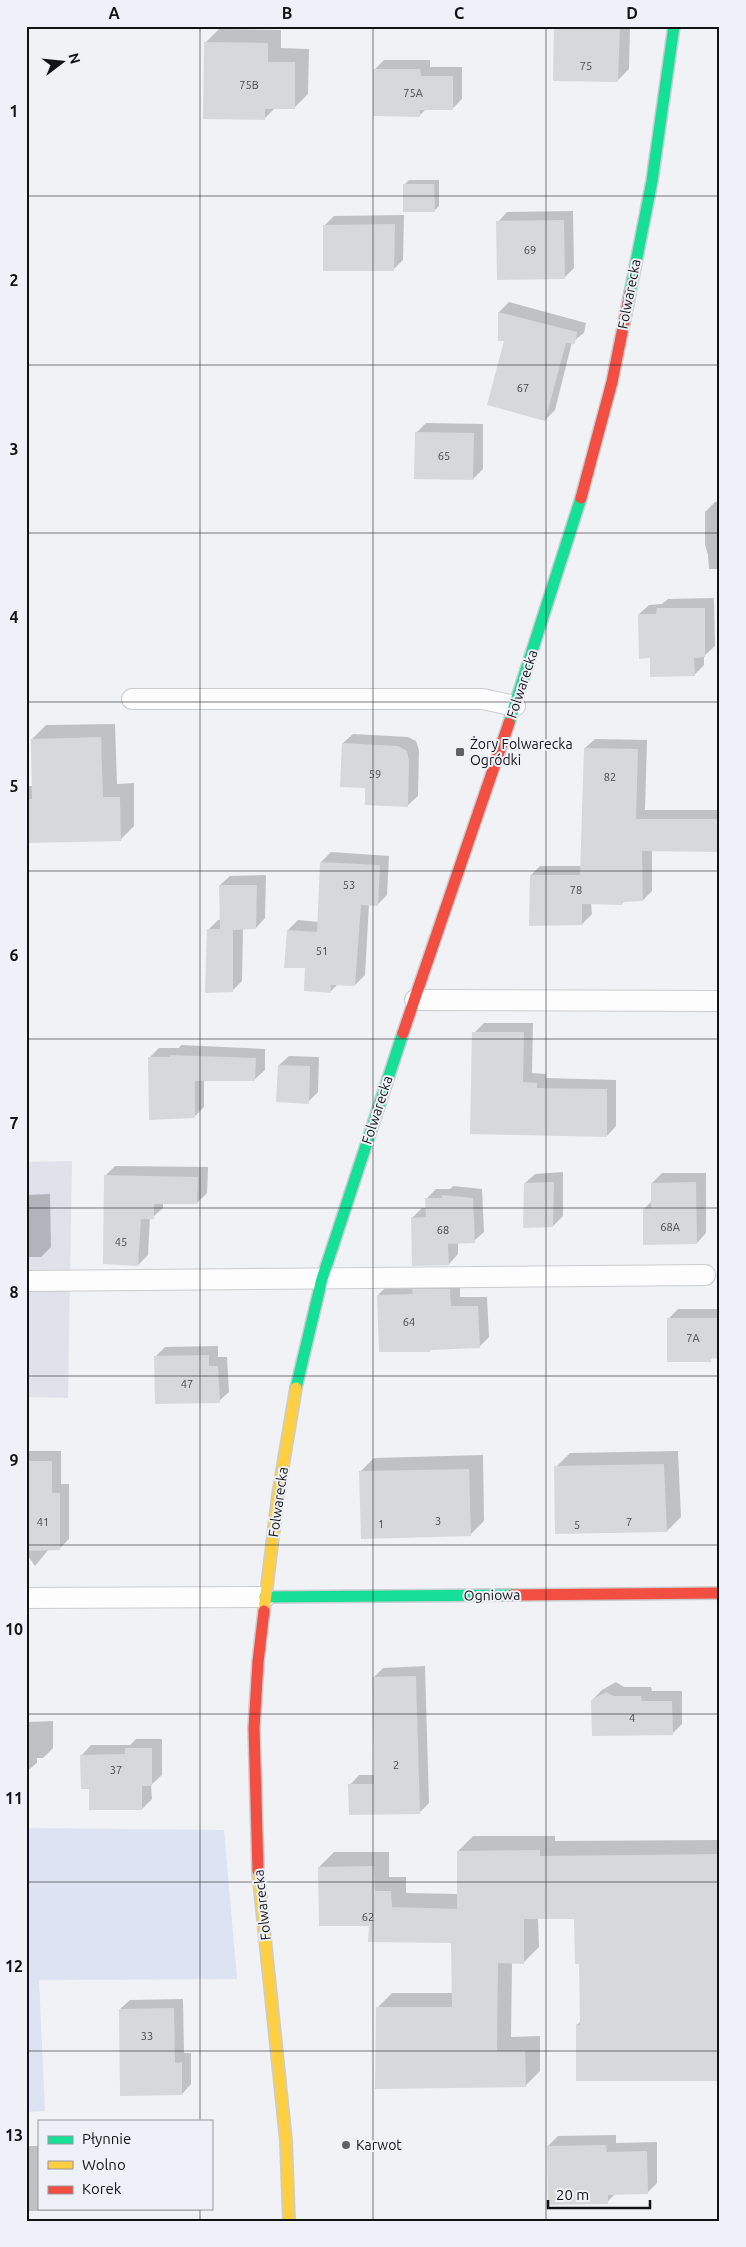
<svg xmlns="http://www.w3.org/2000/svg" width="746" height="2247" font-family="Ubuntu,sans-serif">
	<rect width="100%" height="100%" fill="#f0f2f5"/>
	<polygon fill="#dfe2eb" points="72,1161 68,1398 26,1397 26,1162"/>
	<polygon fill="#dce3f3" points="26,1828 224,1830 237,1979 39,1980 45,2111 26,2112"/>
	<g fill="#0003">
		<polygon points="555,26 630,26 629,69 617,81"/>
		<polygon points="219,29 281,30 281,48 309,49 308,94 294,108 276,107 264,119 205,43"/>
		<polygon points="384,60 430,60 430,67 462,67 462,99 452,109 426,109 420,115 374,70"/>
		<polygon points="409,180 439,180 439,206 434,211 404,185"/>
		<polygon points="573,211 574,268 564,278 498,222 507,212"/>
		<polygon points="404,215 403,260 394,269 324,226 334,216"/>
		<polygon points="509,302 586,323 584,333 572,342 555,410 545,420 505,340 500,340 499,312"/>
		<polygon points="426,423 483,424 483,469 473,479 416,433"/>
		<polygon points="715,502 720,502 720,569 709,569 708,555 705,545 705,512"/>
		<polygon points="714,598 715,646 704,656 704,665 694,675 651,657 639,614 649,605 662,604 668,599"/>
		<polygon points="115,724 117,784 134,783 134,826 120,840 26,842 26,786 33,786 32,739 46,725"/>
		<polygon points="353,734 408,737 416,741 419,750 418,796 408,805 366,787 343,743"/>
		<polygon points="595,739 647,740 645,810 720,810 720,850 652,850 652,891 643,900 624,901 622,904 591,903 592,914 582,924 531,875 540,866 581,866 585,748"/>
		<polygon points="331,852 389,856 387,895 377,905 369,904 365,975 355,985 338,984 331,991 307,967 288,930 298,920 319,922 321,862"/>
		<polygon points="266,875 265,918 256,928 243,928 242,981 232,991 208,930 218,920 221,920 220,885 230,876"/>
		<polygon points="484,1023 533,1023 532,1073 546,1074 546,1078 616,1080 616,1126 607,1136 472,1133 474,1033"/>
		<polygon points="181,1045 265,1049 265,1070 255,1079 204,1080 204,1107 194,1117 149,1058 159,1048 179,1048"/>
		<polygon points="289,1056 319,1057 318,1092 308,1102 279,1065"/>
		<polygon points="115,1166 208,1167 207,1193 197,1203 163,1203 163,1208 153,1217 150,1217 148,1255 138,1265 105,1176"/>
		<polygon points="563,1172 563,1216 553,1226 525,1183 535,1174"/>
		<polygon points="662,1173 706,1173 706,1233 697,1243 644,1209 652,1201 652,1183"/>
		<polygon points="453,1186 482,1189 484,1232 474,1241 458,1242 458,1254 449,1264 412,1218 422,1208 426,1208 426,1199 436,1189 450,1189"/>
		<polygon points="50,1194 51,1247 41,1257 26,1257 26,1195"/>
		<polygon points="460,1280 460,1297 487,1297 489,1337 479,1347 432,1348 429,1351 378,1295 388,1285"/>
		<polygon points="678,1309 720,1309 720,1357 713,1357 710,1360 668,1319"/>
		<polygon points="218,1346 218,1357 227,1357 229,1392 219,1401 155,1357 165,1347"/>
		<polygon points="26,1451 61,1451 61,1484 69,1484 69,1539 59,1549 49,1549 35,1566 26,1553"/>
		<polygon points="678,1451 681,1517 667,1531 556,1467 570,1453"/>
		<polygon points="483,1455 484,1521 470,1535 360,1472 374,1458"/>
		<polygon points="425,1666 429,1803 419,1813 350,1785 359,1775 375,1775 373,1678 383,1668"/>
		<polygon points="616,1682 624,1687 651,1687 652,1691 682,1691 682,1724 672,1734 592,1700 602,1690"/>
		<polygon points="53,1721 53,1748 43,1758 37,1758 37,1763 26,1772 26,1722"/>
		<polygon points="136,1739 162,1739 162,1775 151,1785 152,1799 142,1809 90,1788 82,1755 91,1745 130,1745"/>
		<polygon points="473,1836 555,1836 555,1841 720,1840 720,2079 577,2025 581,2021 580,1963 575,1917 538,1918 539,1947 524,1962 512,1962 511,2037 540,2036 540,2071 525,2086 377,2008 392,1993 453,1993 452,1942 370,1924 319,1867 334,1852 389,1852 389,1877 406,1877 406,1893 458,1894 458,1851"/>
		<polygon points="183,1999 184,2053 191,2053 191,2084 182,2094 120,2009 130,2000"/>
		<polygon points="616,2135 616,2143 657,2142 657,2183 647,2193 616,2193 607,2202 548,2146 558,2136"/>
		<polygon points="26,2146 39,2146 39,2208 203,2208 200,2211 26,2211"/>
	</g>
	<g fill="#d7d8da">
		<polygon points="554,26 620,26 618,82 553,81"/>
		<polygon points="204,42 268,43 268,62 295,62 295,109 265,109 265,120 203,119"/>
		<polygon points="373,69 420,69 421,76 453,76 453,110 420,110 420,117 373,116"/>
		<polygon points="403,184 434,184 435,212 403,212"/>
		<polygon points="564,220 565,279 497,280 496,221"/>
		<polygon points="395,224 394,271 323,271 323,225"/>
		<polygon points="498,312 577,332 575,344 566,343 545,421 487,405 504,341 498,341"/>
		<polygon points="415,432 474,433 473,480 414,479"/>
		<polygon points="657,608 705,608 705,657 694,658 695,676 650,677 650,658 639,659 638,614 656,614"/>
		<polygon points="101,737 103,797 120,797 121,841 26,843 26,799 32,799 31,739"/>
		<polygon points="342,743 398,746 407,751 409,761 408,807 365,805 365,788 340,787"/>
		<polygon points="584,748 638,749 636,819 720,819 720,852 642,851 643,901 622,902 622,905 582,904 582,925 529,926 530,875 580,875"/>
		<polygon points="320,862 380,865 378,906 361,905 355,986 331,985 331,993 304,991 305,968 284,968 287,930 317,932"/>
		<polygon points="219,885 257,885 256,929 233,930 233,992 205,993 207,929 220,929"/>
		<polygon points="472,1032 524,1032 523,1082 537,1083 537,1088 607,1089 607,1137 470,1134"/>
		<polygon points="170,1055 256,1058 255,1081 195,1081 195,1118 149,1120 148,1057 170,1057"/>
		<polygon points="278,1065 310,1066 309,1104 276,1102"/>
		<polygon points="104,1175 198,1177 197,1204 154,1204 154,1219 141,1219 138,1266 103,1264"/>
		<polygon points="554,1182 553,1227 523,1228 524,1183"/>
		<polygon points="696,1182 697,1244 643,1245 643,1209 651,1208 651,1183"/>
		<polygon points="442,1195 473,1198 475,1243 448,1244 449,1265 412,1266 411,1218 426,1217 425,1198 442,1198"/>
		<polygon points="412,1289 450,1289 451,1306 478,1306 480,1348 430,1350 430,1352 379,1352 377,1295 413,1294"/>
		<polygon points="667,1318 720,1318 720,1359 711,1358 711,1362 667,1362"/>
		<polygon points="209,1355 209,1366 218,1366 220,1403 155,1404 154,1356"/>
		<polygon points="26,1461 52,1461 52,1493 60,1493 60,1550 26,1551"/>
		<polygon points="664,1464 667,1532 555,1534 554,1466"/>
		<polygon points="469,1469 471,1536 361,1539 359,1471"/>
		<polygon points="416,1676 420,1814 349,1815 348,1784 374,1784 372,1677"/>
		<polygon points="606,1692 614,1696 641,1696 642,1701 672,1701 673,1735 592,1736 591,1700"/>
		<polygon points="125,1748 152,1748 152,1786 142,1786 142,1810 89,1810 89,1789 81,1789 80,1755 125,1754"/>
		<polygon points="540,1850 540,1856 720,1854 720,2081 576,2081 576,2024 580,2025 579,1964 575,1964 574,1919 524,1919 524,1964 498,1963 497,2051 525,2051 526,2087 375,2089 376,2007 452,2007 451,1943 368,1942 369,1926 319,1926 318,1867 374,1866 375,1891 391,1891 392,1907 457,1909 457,1851"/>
		<polygon points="174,2008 175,2063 182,2062 182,2095 120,2096 119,2009"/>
		<polygon points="606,2145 607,2152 647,2151 648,2194 608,2195 608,2204 548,2205 547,2146"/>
	</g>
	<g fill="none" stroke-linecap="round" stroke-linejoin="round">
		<defs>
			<g id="lane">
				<polyline points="132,699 483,699 515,706"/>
				<polyline points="415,1000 720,1001"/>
				<polyline points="26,1281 705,1275"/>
				<polyline points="26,1598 265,1597"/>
			</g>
			<g id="fast">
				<polyline points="630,293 652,181 674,26"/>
				<polyline points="509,723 581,498"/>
				<polyline points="296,1388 322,1279 403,1033"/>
				<polyline points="265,1597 512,1595"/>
			</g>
			<g id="slow">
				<polyline points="264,1611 278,1495 296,1388"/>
				<polyline points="258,1871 286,2141 289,2221"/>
			</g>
			<g id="jam">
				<polyline points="581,498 612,382 630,293"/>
				<polyline points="403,1033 509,723"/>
				<polyline points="512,1595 720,1593"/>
				<polyline points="258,1871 254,1728 258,1662 264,1611"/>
			</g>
		</defs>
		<use href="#lane" stroke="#cbccce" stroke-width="22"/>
		<use href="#fast" stroke="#cbccce" stroke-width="14"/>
		<use href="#slow" stroke="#cbccce" stroke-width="14"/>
		<use href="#jam" stroke="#cbccce" stroke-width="14"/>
		<use href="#lane" stroke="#fdfdfe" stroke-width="20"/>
		<use href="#fast" stroke="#16e098" stroke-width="11"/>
		<use href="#slow" stroke="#ffcf43" stroke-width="11"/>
		<use href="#jam" stroke="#f24e42" stroke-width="11"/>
	</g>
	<path fill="none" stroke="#121315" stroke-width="1" stroke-opacity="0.55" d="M200 26V2121M373 26V2221M546 26V2221M26 196H720M26 365H720M26 533H720M26 702H720M26 871H720M26 1039H720M26 1208H720M26 1376H720M26 1545H720M26 1714H720M26 1882H720M26 2051H720M200 2208V2221"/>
	<g fill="#606163" stroke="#eef1f7" stroke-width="2">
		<rect x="455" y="747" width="10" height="10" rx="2.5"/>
		<circle cx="346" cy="2145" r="5"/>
	</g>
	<g text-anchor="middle" stroke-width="4" stroke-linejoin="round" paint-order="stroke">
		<g font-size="11" fill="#454648">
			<text x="586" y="70">75</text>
			<text x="249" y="89">75B</text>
			<text x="413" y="97">75A</text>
			<text x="530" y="254">69</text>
			<text x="523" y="392">67</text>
			<text x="444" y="460">65</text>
			<text x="375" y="778">59</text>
			<text x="610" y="781">82</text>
			<text x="349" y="889">53</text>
			<text x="576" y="894">78</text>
			<text x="322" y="955">51</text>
			<text x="670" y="1231">68A</text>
			<text x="443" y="1234">68</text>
			<text x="121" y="1246">45</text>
			<text x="409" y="1326">64</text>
			<text x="693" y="1342">7A</text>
			<text x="187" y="1388">47</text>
			<text x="438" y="1525">3</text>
			<text x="43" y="1526">41</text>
			<text x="629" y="1526">7</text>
			<text x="381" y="1528">1</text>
			<text x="577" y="1529">5</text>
			<text x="632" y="1722">4</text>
			<text x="396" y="1769">2</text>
			<text x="116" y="1774">37</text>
			<text x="368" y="1921">62</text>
			<text x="147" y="2040">33</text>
		</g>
		<g font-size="14" fill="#121315" stroke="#eef1f7">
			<text transform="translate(629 294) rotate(-79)" y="5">Folwarecka</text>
			<text transform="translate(522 684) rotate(-72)" y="5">Folwarecka</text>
			<text transform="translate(377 1110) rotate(-72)" y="5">Folwarecka</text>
			<text transform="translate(278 1502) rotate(-82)" y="5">Folwarecka</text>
			<text transform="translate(492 1595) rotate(-1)" y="5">Ogniowa</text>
			<text transform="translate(262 1905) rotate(-96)" y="5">Folwarecka</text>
		</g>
		<g font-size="14" fill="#121315" stroke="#eef1f7" text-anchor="start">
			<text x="470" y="749">Żory Folwarecka<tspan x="470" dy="16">Ogródki</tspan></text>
			<text x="356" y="2150">Karwot</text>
		</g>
	</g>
	<rect width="746" height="2247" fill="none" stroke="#eef1f7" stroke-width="55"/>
	<rect x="38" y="2120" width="175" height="90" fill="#eef1f7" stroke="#96989d"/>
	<rect x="48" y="2136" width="25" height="8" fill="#16e098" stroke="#96989d"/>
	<text x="82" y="2144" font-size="15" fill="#121315">Płynnie</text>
	<rect x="48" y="2161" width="25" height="8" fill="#ffcf43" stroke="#96989d"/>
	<text x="82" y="2170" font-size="15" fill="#121315">Wolno</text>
	<rect x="48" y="2186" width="25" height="8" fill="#f24e42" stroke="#96989d"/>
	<text x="82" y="2194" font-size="15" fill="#121315">Korek</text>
	<g transform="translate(62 62) rotate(74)" stroke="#eef1f7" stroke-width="4" paint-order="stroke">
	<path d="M0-4L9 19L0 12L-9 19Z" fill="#121315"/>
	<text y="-8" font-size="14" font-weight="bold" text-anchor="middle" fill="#121315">N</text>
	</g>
	<path d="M548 2200v8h102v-8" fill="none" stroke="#121315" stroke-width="2.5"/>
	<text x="556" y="2200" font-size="15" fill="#121315" stroke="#eef1f7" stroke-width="4" paint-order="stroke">20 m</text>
	<rect x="28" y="28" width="690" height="2192" fill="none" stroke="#121315" stroke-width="2"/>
	<g font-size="16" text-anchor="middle" font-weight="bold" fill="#121315">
		<text x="114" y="19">A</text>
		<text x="287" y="19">B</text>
		<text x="459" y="19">C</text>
		<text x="632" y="19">D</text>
		<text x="14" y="117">1</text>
		<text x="14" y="286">2</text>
		<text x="14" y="455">3</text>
		<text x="14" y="623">4</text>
		<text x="14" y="792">5</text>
		<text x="14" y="961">6</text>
		<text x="14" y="1129">7</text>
		<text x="14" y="1298">8</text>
		<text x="14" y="1466">9</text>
		<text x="14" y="1635">10</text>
		<text x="14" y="1804">11</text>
		<text x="14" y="1972">12</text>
		<text x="14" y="2141">13</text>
	</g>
</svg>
